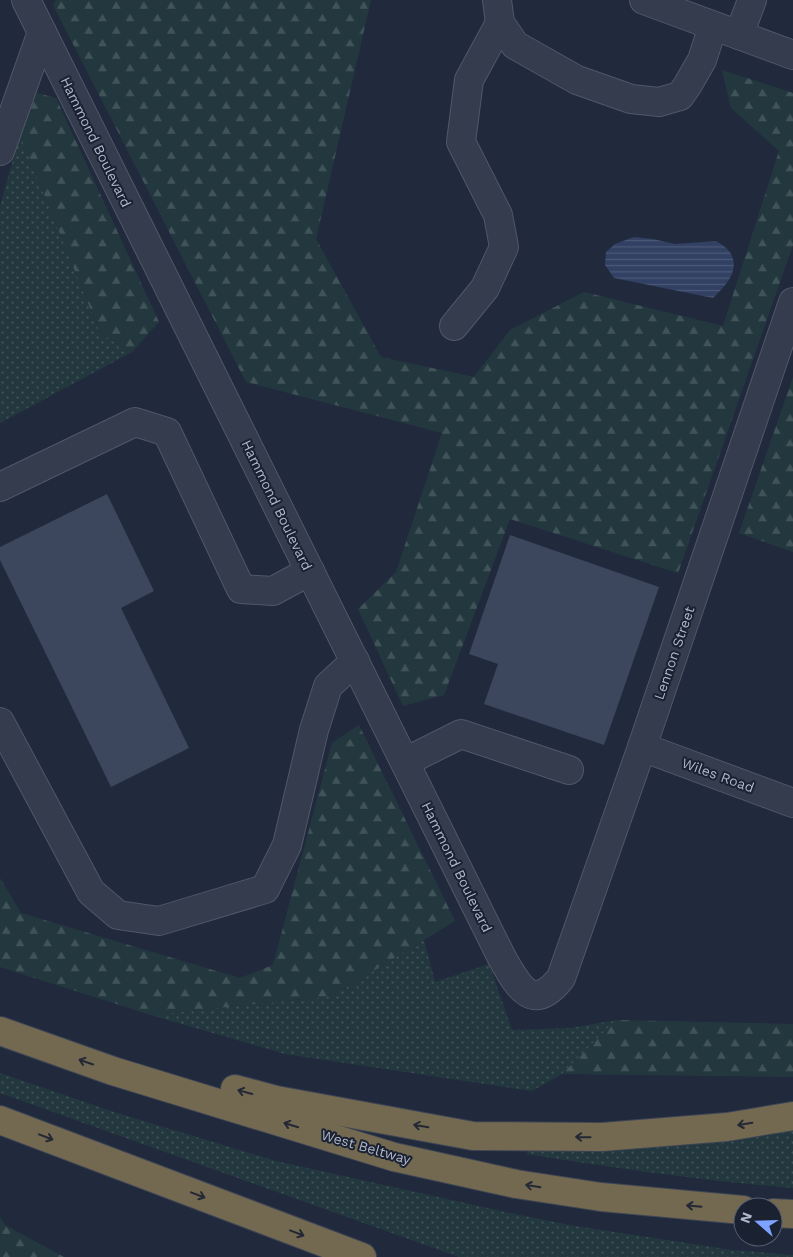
<svg xmlns="http://www.w3.org/2000/svg" width="793" height="1257" font-family="'Work Sans',sans-serif">
	<defs>
		<pattern id="grass-dots" width="8" height="8" patternUnits="userSpaceOnUse" patternTransform="scale(1.25)"><rect width="8" height="8" fill="#23383e"/><path d="M2 2h.1M6 6h.1" fill="none" stroke="#405359" stroke-width="1.8" stroke-linecap="round"/></pattern>
		<pattern id="forest-firs" width="22" height="20" patternUnits="userSpaceOnUse" patternTransform="scale(1.25)"><rect width="22" height="20" fill="#23383e"/><path d="M5 1l3.5 6h-7zM16 11l3.5 6h-7z" fill="#405359"/></pattern>
		<pattern id="water-rules" width="6" height="5" patternUnits="userSpaceOnUse" patternTransform="scale(1.25)"><rect width="6" height="5" fill="#314063"/><path d="M0 2.5h6" fill="none" stroke="#4c5978"/></pattern>
	</defs>
	<rect width="100%" height="100%" fill="#212a3d"/>
	<g fill="url(#grass-dots)">
		<polygon points="20,135 100,333 132,352 0,423 0,206"/>
		<polygon points="424,940 435,982 489,964 512,1030 571,1028 616,1020 562,1074 532,1091 285,1054 151,1015 332,996"/>
		<polygon points="0,1073 114,1112 276,1161 510,1213 569,1225 732,1250 793,1255 793,1257 459,1257 0,1093"/>
		<path d="M793 1122V1188C704 1181 616 1168 527 1154L528 1149Z"/>
	</g>
	<g fill="url(#forest-firs)">
		<polygon points="56,0 371,0 316,239 381,357 474,377 510,330 584,292 723,326 779,151 731,108 722,70 793,93 793,245 678,573 510,519 444,695 403,706 358,609 396,572 442,433 246,382 53,5"/>
		<polygon points="37,93 56,98 159,322 132,352 100,333 20,135"/>
		<polygon points="793,377 793,552 739,533"/>
		<polygon points="359,725 455,921 332,996 151,1015 0,967 0,878 21,913 240,978 273,965 332,743"/>
		<polygon points="616,1020 793,1024 793,1077 562,1074"/>
		<polygon points="0,1217 5,1225 64,1257 0,1257"/>
	</g>
	<path fill="url(#water-rules)" d="M634 237 653 239 675 244 716 241C721 244 729 249 731 254 740 272 725 286 713 298L614 278 605 265 606 252 615 244Z"/>
	<g fill="#3c465d">
		<polygon points="107,494 154,591 121,608 189,748 111,787 0,560 0,547"/>
		<polygon points="510,535 659,587 604,745 484,704 498,664 469,654"/>
	</g>
	<g fill="none" stroke-linecap="round" stroke-linejoin="round">
		<defs>
			<g id="minor">
				<path d="M26 0 502 958C518 986 532 1014 561 978L642 747 793 302"/>
				<polyline points="497,0 500,23 515,45 577,80 631,99 659,102 680,96 687,86 702,60 713,26"/>
				<polyline points="644,0 793,55"/>
				<polyline points="739,35 752,0"/>
				<polyline points="0,151 42,32"/>
				<polyline points="454,326 485,288 504,247 498,215 461,142 469,80 500,23"/>
				<polyline points="0,487 135,422 167,432 241,589 273,591 310,571"/>
				<polyline points="0,722 91,892 118,915 159,921 265,889 287,845 314,730 328,686 355,661"/>
				<polyline points="642,747 793,803"/>
				<polyline points="405,762 461,734 569,770"/>
			</g>
			<g id="highway">
				<polyline points="0,1031 113,1071 394,1157 516,1184 601,1197 743,1210"/>
				<polyline points="235,1089 276,1100 473,1136 602,1137 727,1127 793,1116"/>
				<polyline points="0,1120 362,1257"/>
				<polyline points="773,1213 793,1214"/>
			</g>
		</defs>
		<use href="#minor" stroke="#505768" stroke-width="30"/>
		<use href="#highway" stroke="#3d4455" stroke-width="30"/>
		<use href="#minor" stroke="#353c4d" stroke-width="28"/>
		<use href="#highway" stroke="#736951" stroke-width="28"/>
	</g>
	<defs><path id="oneway-shaft" d="M-6 0H5M1.5-3L5.5 0L1.5 3" fill="none" stroke-width="1.6" stroke-linecap="round" stroke-linejoin="round" transform="scale(1.25)"/></defs>
	<g stroke="#232834">
		<use href="#oneway-shaft" transform="translate(86 1062) rotate(-161)"/>
		<use href="#oneway-shaft" transform="translate(245 1092) rotate(-165)"/>
		<use href="#oneway-shaft" transform="translate(745 1124) rotate(171)"/>
		<use href="#oneway-shaft" transform="translate(291 1125) rotate(-163)"/>
		<use href="#oneway-shaft" transform="translate(421 1126) rotate(-170)"/>
		<use href="#oneway-shaft" transform="translate(46 1137) rotate(21)"/>
		<use href="#oneway-shaft" transform="translate(583 1137) rotate(-179)"/>
		<use href="#oneway-shaft" transform="translate(533 1186) rotate(-171)"/>
		<use href="#oneway-shaft" transform="translate(198 1195) rotate(21)"/>
		<use href="#oneway-shaft" transform="translate(694 1206) rotate(-175)"/>
		<use href="#oneway-shaft" transform="translate(297 1233) rotate(21)"/>
	</g>
	<g text-anchor="middle" stroke-width="4" stroke-linejoin="round" paint-order="stroke">
		<g font-size="14" fill="#b0b7c9" stroke="#1a2131">
			<text transform="translate(96 142) rotate(64)" y="5">Hammond Boulevard</text>
			<text transform="translate(277 505) rotate(64)" y="5">Hammond Boulevard</text>
			<text transform="translate(674 653) rotate(-71)" y="5">Lennon Street</text>
			<text transform="translate(718 775) rotate(20)" y="5">Wiles Road</text>
			<text transform="translate(457 867) rotate(64)" y="5">Hammond Boulevard</text>
			<text transform="translate(366 1147) rotate(16)" y="5">West Beltway</text>
		</g>
	</g>
	<g transform="translate(758 1222) rotate(290)"><circle r="24" fill="#1a2131" stroke="#565d6e"/>
	<path d="M0-4L9 19L0 12L-9 19Z" fill="#7ea3ff"/>
	<text y="-8" font-size="14" font-weight="bold" text-anchor="middle" fill="#b0b7c9">N</text>
	</g>
</svg>
